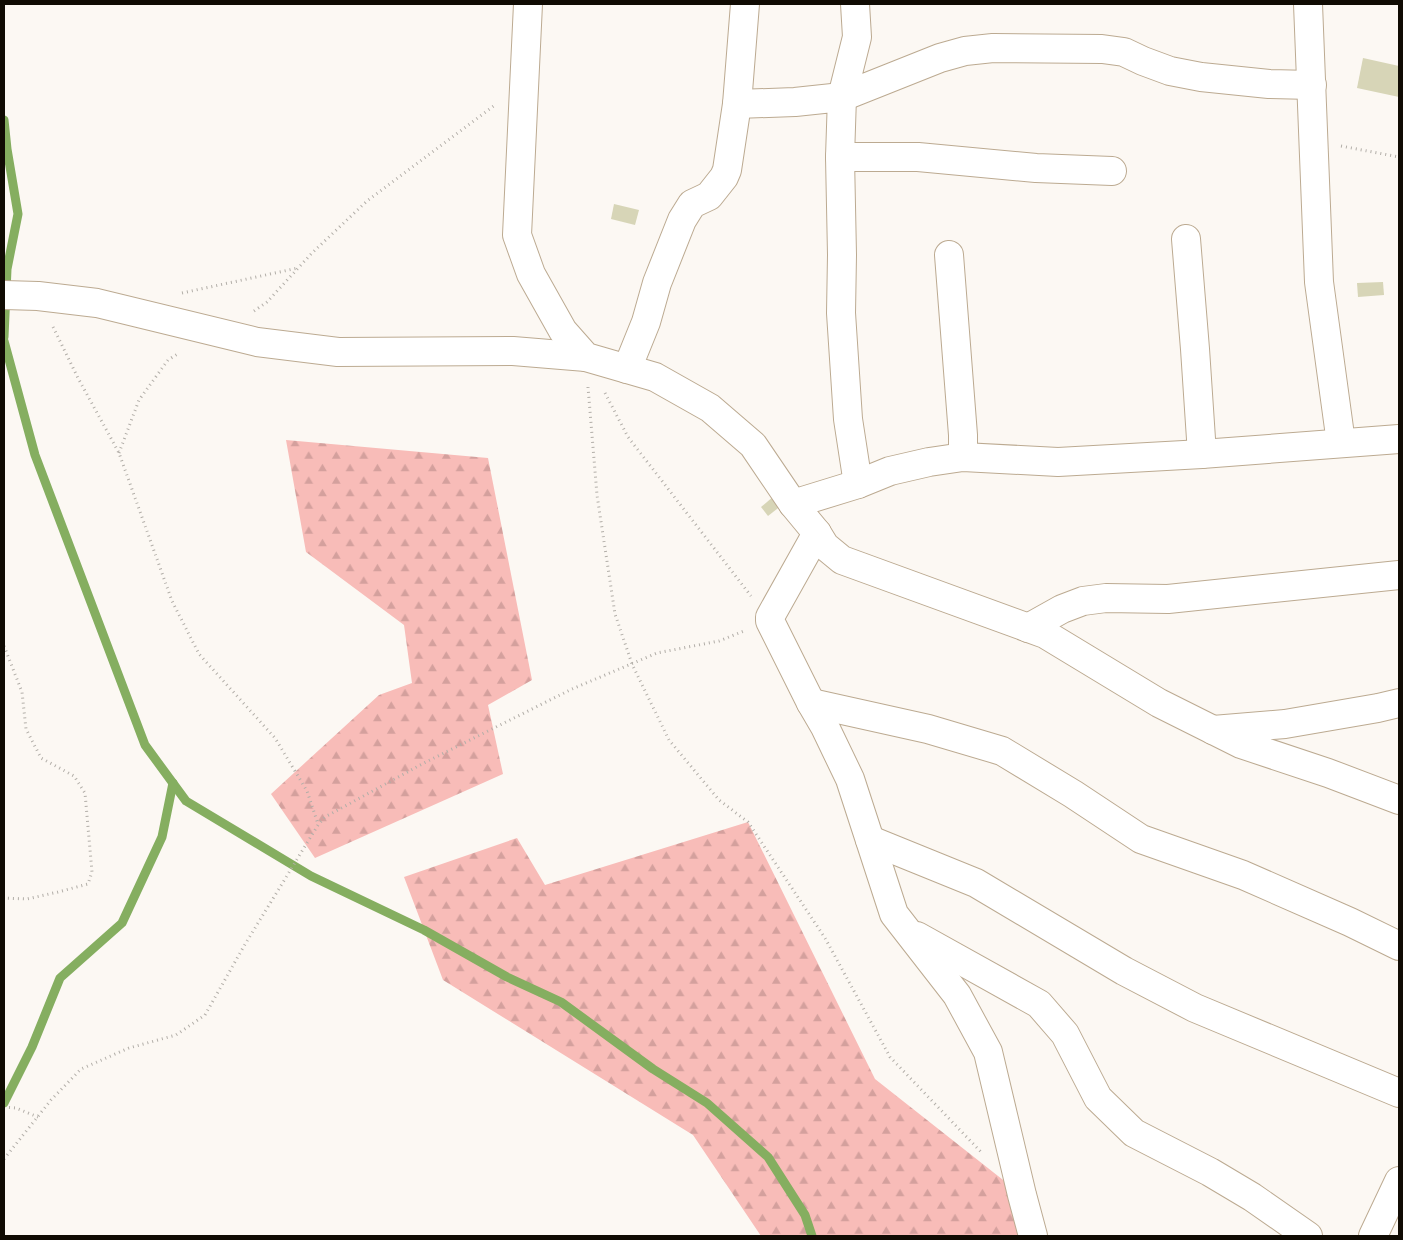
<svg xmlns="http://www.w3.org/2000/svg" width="1403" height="1240" font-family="'Space Grotesk',sans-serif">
	<defs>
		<pattern id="forest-firs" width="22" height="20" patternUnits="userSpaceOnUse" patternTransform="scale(1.25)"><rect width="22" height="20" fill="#f8bcb8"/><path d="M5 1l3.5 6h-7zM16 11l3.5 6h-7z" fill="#d4a09d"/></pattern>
	</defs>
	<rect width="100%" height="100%" fill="#fcf8f3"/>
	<g fill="url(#forest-firs)">
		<polygon points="286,440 488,458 532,680 488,705 503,774 315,858 271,794 379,695 412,683 404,625 306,552"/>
		<polygon points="748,822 875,1079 1022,1195 1033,1236 761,1236 693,1135 443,980 404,877 517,838 545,885"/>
	</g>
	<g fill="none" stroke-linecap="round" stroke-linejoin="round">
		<g stroke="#85ae60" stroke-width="9">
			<polyline points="4,120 7,149 18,214 7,269 4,337"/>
			<polyline points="4,341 35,455 145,745 186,801 311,876 424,930 507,977 561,1002 653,1069 707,1103 768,1157 805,1215 812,1236"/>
			<polyline points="4,1103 32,1047 60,978 122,923 162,837 173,783"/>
		</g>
	</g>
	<g fill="#d7d5b7">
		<polygon points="1363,58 1399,66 1399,97 1357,88"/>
		<polygon points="614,204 639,210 635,225 611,219"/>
		<polygon points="1383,282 1384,295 1358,297 1357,283"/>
		<polygon points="774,496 782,505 768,516 761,507"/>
	</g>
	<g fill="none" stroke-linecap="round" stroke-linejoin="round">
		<defs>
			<g id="street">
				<polyline points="528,4 517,235 531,274 563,331 586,357 655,377 710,408 753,445 793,504 817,533 825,546 842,560 1045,634 1159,703 1241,744 1328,773 1399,800"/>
				<polyline points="855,4 857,37 842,97 940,58 965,51 993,48 1102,49 1124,52 1143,61 1170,71 1201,77 1269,84 1312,85"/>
				<polyline points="1308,4 1319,282 1341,443"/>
				<polyline points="737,104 795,102 842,97 840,157 842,255 841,313 848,419 858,484"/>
				<polyline points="840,157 918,157 1036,168 1112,171"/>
				<polyline points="1186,239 1195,349 1202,454"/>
				<polyline points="949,255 963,435 963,457"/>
				<polyline points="4,295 38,296 97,303 257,342 338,352 513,351 586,357"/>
				<polyline points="627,369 646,322 657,283 682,220 692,204 709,196 724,177 727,170 737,104 745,4"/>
				<polyline points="793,504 858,484 890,471 929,462 963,457 1058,462 1202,454 1399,439"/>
				<polyline points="817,533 770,617 770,621 811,703 825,727 850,779 894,914 957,995 988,1052 1022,1195 1033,1236"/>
				<polyline points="1028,628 1062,609 1083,601 1106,598 1168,599 1399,575"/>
				<polyline points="811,703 928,729 1002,751 1073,794 1141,839 1243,875 1350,922 1399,946"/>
				<polyline points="1213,730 1285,724 1378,708 1399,703"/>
				<polyline points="870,840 976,883 1124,971 1195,1008 1399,1093"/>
				<polyline points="917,936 1039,1004 1065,1034 1098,1098 1134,1133 1210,1172 1252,1197 1308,1236"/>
				<polyline points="1373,1236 1399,1181"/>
			</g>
		</defs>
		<use href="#street" stroke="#bcaa91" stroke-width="30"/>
		<g stroke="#b2aea8" stroke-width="3" stroke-dasharray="1 4" stroke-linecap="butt">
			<polyline points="1341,146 1399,157"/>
			<polyline points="182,293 298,268"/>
			<polyline points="254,311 267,302 312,253 367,201 495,105"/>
			<polyline points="53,327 78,378 119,453 172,601 199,654 275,738 307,791 318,824"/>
			<polyline points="588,387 597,495 615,614 632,664 669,740 719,800 748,822 825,938 890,1057 982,1153"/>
			<polyline points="605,393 628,437 751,596"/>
			<polyline points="119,453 139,400 168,360 179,353"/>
			<polyline points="4,646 22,692 26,729 41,758 74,776 85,793 92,872 88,884 58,892 27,899 4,898"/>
			<polyline points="4,1107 16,1108 38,1117"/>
			<polyline points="4,1159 51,1100 81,1069 129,1048 176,1035 205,1015 244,946 318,825 325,817 424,763 572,689 657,653 719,641 744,631"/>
		</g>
		<use href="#street" stroke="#fff" stroke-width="28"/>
	</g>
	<rect width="1403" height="1240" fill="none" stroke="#100b03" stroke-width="10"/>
</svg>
